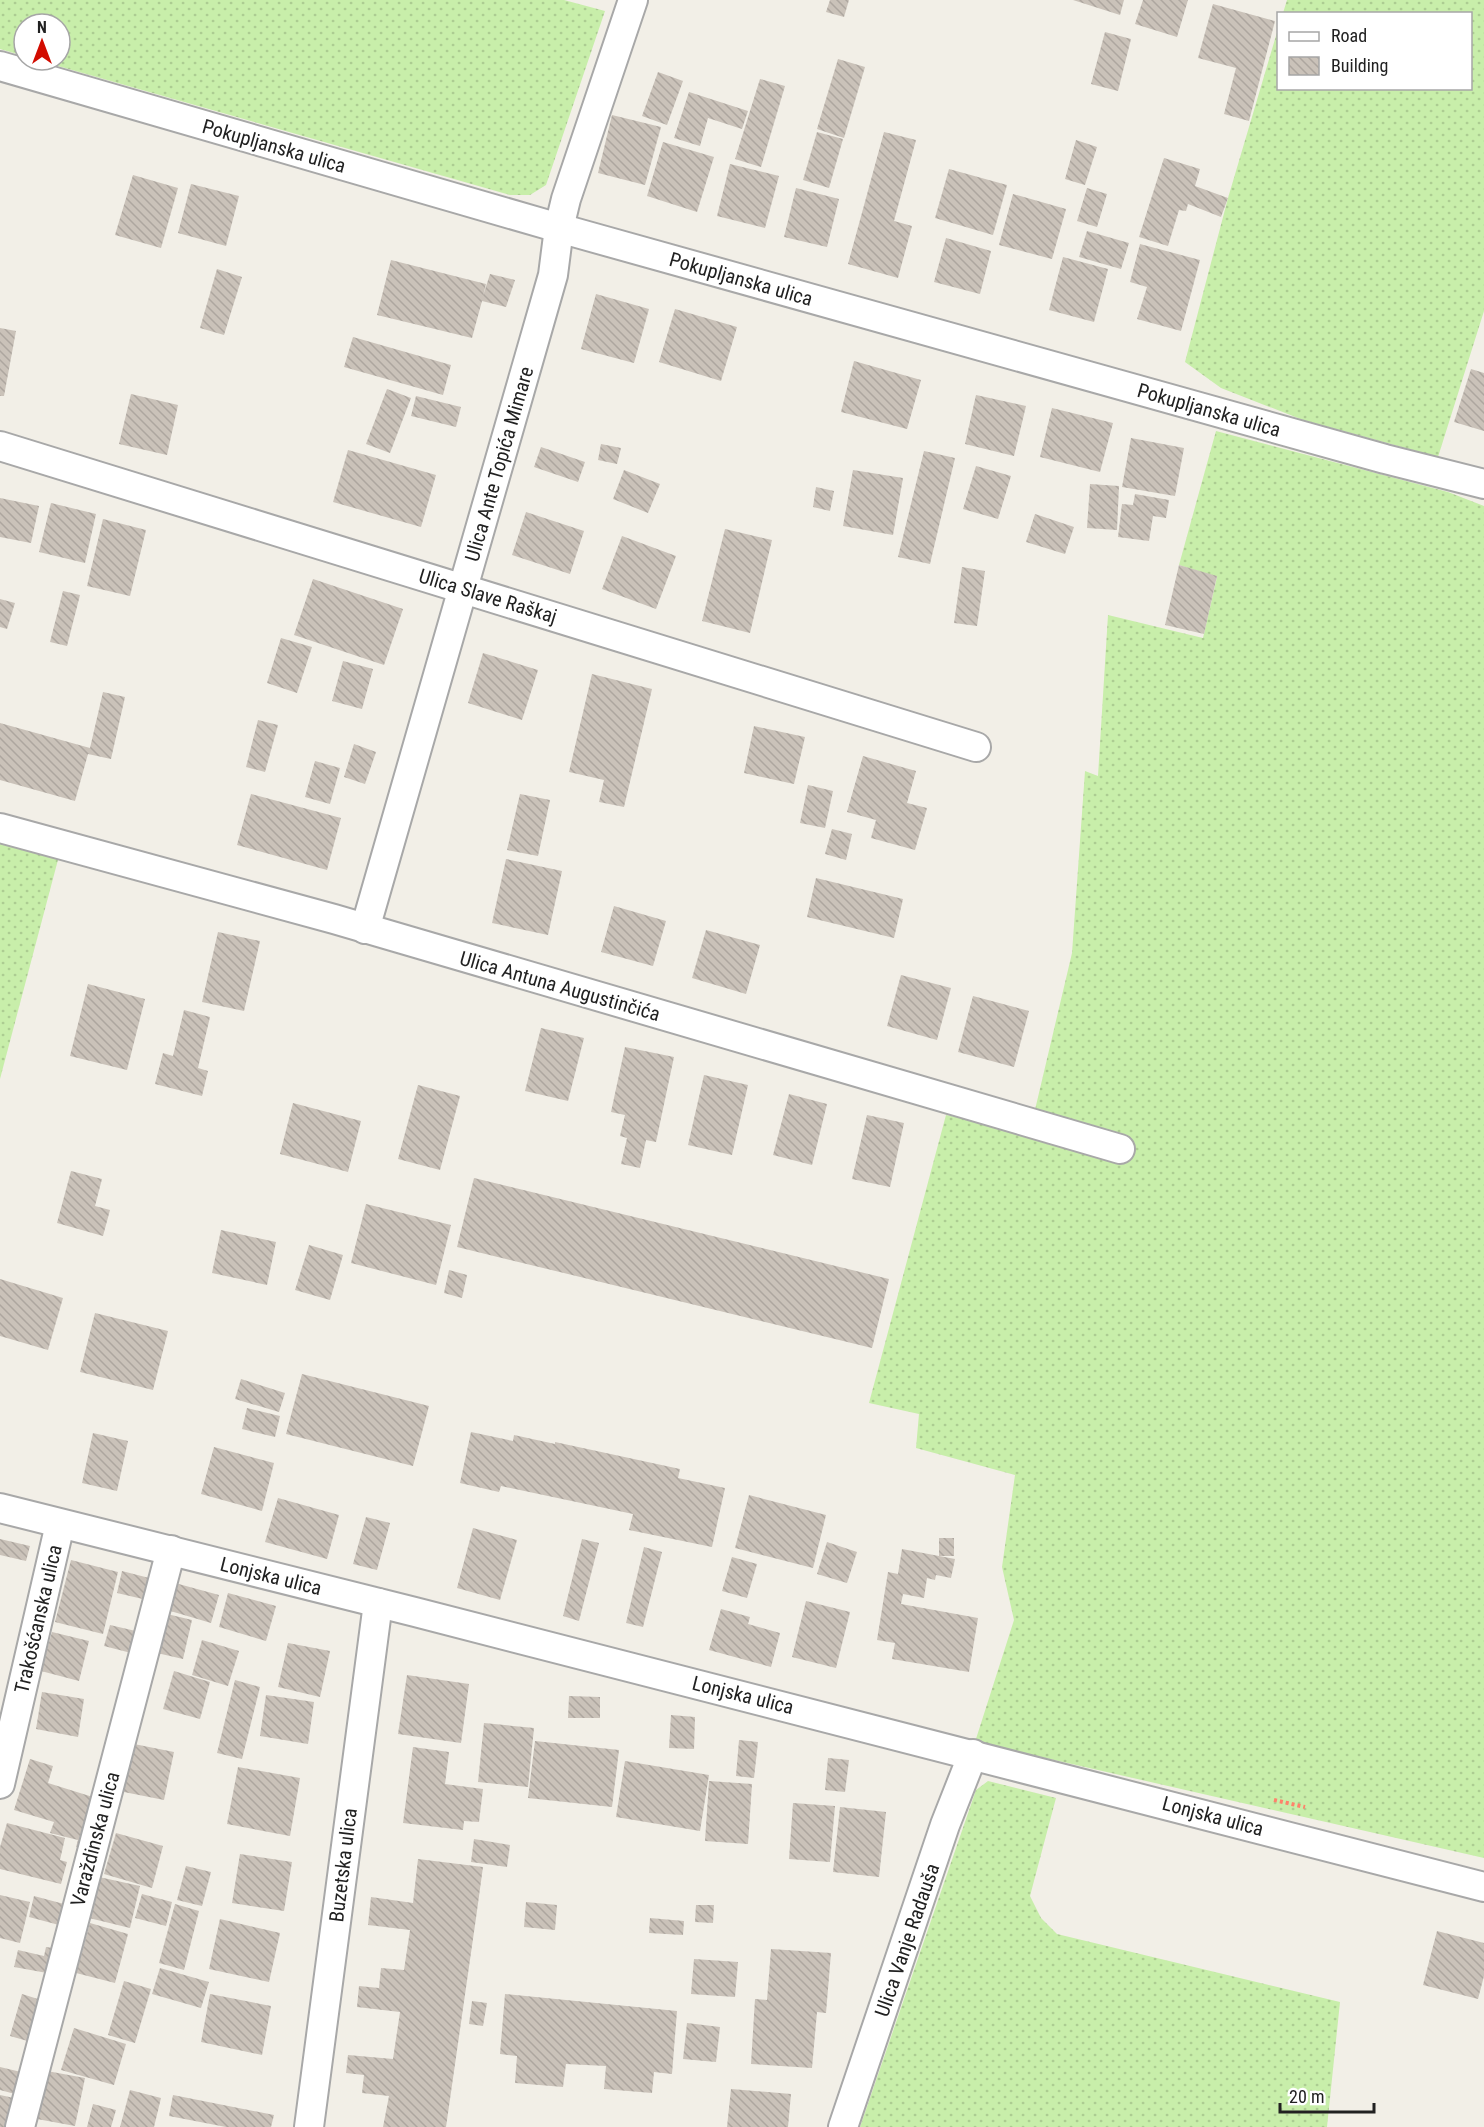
<svg xmlns="http://www.w3.org/2000/svg" width="1484" height="2127" font-family="'Roboto Condensed',sans-serif">
	<defs>
		<pattern id="grass-dots" width="8" height="8" patternUnits="userSpaceOnUse" patternTransform="scale(1.5)"><rect width="8" height="8" fill="#c8eeaa"/><path d="M2 2h.1M6 6h.1" fill="none" stroke="#accc92" stroke-width="1.8" stroke-linecap="round"/></pattern>
		<pattern id="building-back-hatch" width="6" height="6" patternUnits="userSpaceOnUse" patternTransform="scale(1.5)"><rect width="6" height="6" fill="#cac2b9"/><path d="M-1 5l2 2M0 0l6 6M5-1l2 2" fill="none" stroke="#ada69f"/></pattern>
	</defs>
	<rect width="100%" height="100%" fill="#f2efe7"/>
	<g fill="url(#grass-dots)">
		<polygon points="0,0 564,0 605,11 546,185 530,195 510,195 37,60 60,60 60,24 24,24 24,56 0,49"/>
		<polygon points="1287,0 1484,0 1484,311 1438,457 1303,420 1221,388 1185,362 1228,198 1278,29 1278,88 1470,88 1470,14 1283,13"/>
		<polygon points="1216,431 1448,492 1484,506 1484,1858 975,1742 1014,1620 1002,1567 1015,1475 916,1448 919,1414 869,1403 946,1115 1030,1131 1072,953 1085,771 1098,776 1108,615 1203,638 1217,577 1179,565"/>
		<polygon points="0,840 59,856 0,1079"/>
		<polygon points="988,1781 1056,1798 1030,1896 1041,1918 1057,1934 1340,2002 1327,2127 860,2127 976,1790"/>
	</g>
	<g fill="url(#building-back-hatch)">
		<polygon points="830,0 849,0 844,17 826,12"/>
		<polygon points="1073,0 1124,0 1120,15"/>
		<polygon points="1143,0 1188,0 1177,37 1135,24"/>
		<polygon points="1213,4 1275,21 1249,121 1224,114 1236,68 1198,58"/>
		<polygon points="1105,32 1131,39 1118,91 1091,84"/>
		<polygon points="838,59 865,67 844,138 817,129"/>
		<polygon points="658,72 683,81 667,125 642,116"/>
		<polygon points="760,79 785,86 761,167 735,159"/>
		<polygon points="689,92 748,111 742,129 708,118 700,146 674,138"/>
		<polygon points="612,115 661,127 645,185 598,173"/>
		<polygon points="817,132 843,139 829,188 803,180"/>
		<polygon points="884,132 916,140 894,221 912,226 898,278 848,264"/>
		<polygon points="1076,140 1097,147 1085,185 1065,179"/>
		<polygon points="663,142 714,157 697,212 647,196"/>
		<polygon points="1164,158 1200,169 1195,186 1228,198 1221,217 1188,204 1186,211 1179,210 1168,246 1139,237"/>
		<polygon points="730,164 779,176 765,228 717,216"/>
		<polygon points="949,169 1007,185 993,235 935,218"/>
		<polygon points="133,175 178,188 161,248 115,235"/>
		<polygon points="191,184 239,196 226,246 178,233"/>
		<polygon points="796,188 839,199 827,247 784,237"/>
		<polygon points="1087,188 1107,194 1097,227 1077,221"/>
		<polygon points="1013,194 1066,209 1052,259 999,245"/>
		<polygon points="1087,231 1129,243 1121,269 1079,257"/>
		<polygon points="946,238 991,251 980,294 934,282"/>
		<polygon points="1140,244 1200,260 1181,331 1137,319 1147,287 1130,282"/>
		<polygon points="1063,257 1108,269 1094,322 1049,310"/>
		<polygon points="391,260 486,284 483,296 490,274 515,280 506,307 482,301 472,338 377,315"/>
		<polygon points="217,269 242,277 224,335 200,328"/>
		<polygon points="596,294 649,309 634,363 581,349"/>
		<polygon points="675,309 737,327 721,381 659,362"/>
		<polygon points="0,328 16,331 4,396 0,396"/>
		<polygon points="353,337 451,365 443,395 344,367"/>
		<polygon points="854,361 921,380 907,429 841,412"/>
		<polygon points="1471,369 1484,373 1484,431 1454,422"/>
		<polygon points="387,389 411,398 390,453 366,444"/>
		<polygon points="131,394 178,405 167,455 119,444"/>
		<polygon points="976,395 1026,406 1014,456 965,444"/>
		<polygon points="416,396 461,407 456,427 411,416"/>
		<polygon points="1052,408 1113,423 1100,472 1040,457"/>
		<polygon points="1131,438 1184,448 1175,496 1122,487"/>
		<polygon points="601,444 621,448 617,464 598,460"/>
		<polygon points="541,447 585,462 578,482 534,467"/>
		<polygon points="348,450 436,475 421,527 333,502"/>
		<polygon points="924,451 955,458 930,564 898,557"/>
		<polygon points="976,466 1011,476 998,519 963,509"/>
		<polygon points="624,470 660,484 648,513 613,499"/>
		<polygon points="853,470 903,478 893,535 843,526"/>
		<polygon points="1090,484 1119,486 1117,530 1087,528"/>
		<polygon points="816,487 834,491 830,511 813,507"/>
		<polygon points="1135,494 1169,500 1166,518 1153,516 1149,541 1118,537 1122,504 1133,505"/>
		<polygon points="0,498 39,506 31,543 0,537"/>
		<polygon points="51,503 96,514 85,563 39,552"/>
		<polygon points="526,512 584,531 570,574 512,555"/>
		<polygon points="1035,514 1074,527 1065,554 1026,542"/>
		<polygon points="103,519 146,530 130,596 87,586"/>
		<polygon points="725,529 772,540 750,633 702,621"/>
		<polygon points="622,536 676,556 656,609 602,589"/>
		<polygon points="1179,565 1217,576 1204,634 1165,625"/>
		<polygon points="962,567 985,571 977,626 954,623"/>
		<polygon points="313,579 403,609 384,665 294,635"/>
		<polygon points="63,591 80,595 67,646 50,642"/>
		<polygon points="0,599 15,603 7,629 0,627"/>
		<polygon points="281,638 312,647 297,693 267,683"/>
		<polygon points="483,653 538,670 522,720 468,703"/>
		<polygon points="343,661 373,669 362,709 332,701"/>
		<polygon points="592,674 652,689 624,807 599,802 604,780 569,772"/>
		<polygon points="103,692 125,697 111,759 88,754 75,801 0,780 0,723 90,748"/>
		<polygon points="258,720 278,725 265,772 246,767"/>
		<polygon points="754,726 805,737 794,784 744,773"/>
		<polygon points="354,744 376,752 365,784 344,777"/>
		<polygon points="863,756 916,771 907,803 927,808 915,850 871,838 876,820 847,812"/>
		<polygon points="315,761 340,768 330,804 305,797"/>
		<polygon points="808,785 833,791 825,828 800,823"/>
		<polygon points="251,794 341,818 327,870 237,845"/>
		<polygon points="520,794 550,800 538,856 507,850"/>
		<polygon points="832,829 852,834 846,860 825,854"/>
		<polygon points="506,859 562,871 548,935 492,923"/>
		<polygon points="816,878 903,899 894,938 807,917"/>
		<polygon points="614,906 666,921 653,966 601,952"/>
		<polygon points="706,930 760,945 746,994 692,978"/>
		<polygon points="218,932 260,941 244,1011 202,1002"/>
		<polygon points="901,975 951,988 937,1040 887,1026"/>
		<polygon points="88,984 145,999 127,1070 70,1056"/>
		<polygon points="973,996 1029,1011 1014,1067 958,1052"/>
		<polygon points="184,1010 210,1017 198,1068 208,1071 202,1096 155,1084 163,1053 173,1056"/>
		<polygon points="541,1028 584,1038 568,1101 525,1091"/>
		<polygon points="625,1047 674,1057 656,1142 646,1140 640,1168 621,1164 627,1138 620,1136 625,1115 611,1112"/>
		<polygon points="704,1075 748,1085 732,1155 688,1145"/>
		<polygon points="418,1085 460,1096 440,1170 398,1159"/>
		<polygon points="789,1094 827,1104 812,1165 773,1155"/>
		<polygon points="293,1103 361,1121 348,1172 280,1154"/>
		<polygon points="867,1115 904,1123 890,1187 852,1179"/>
		<polygon points="71,1171 102,1179 95,1206 110,1210 103,1236 57,1223"/>
		<polygon points="474,1178 889,1279 872,1348 457,1247"/>
		<polygon points="366,1204 451,1225 436,1285 351,1263"/>
		<polygon points="221,1230 276,1242 267,1285 212,1273"/>
		<polygon points="309,1245 343,1255 330,1300 295,1290"/>
		<polygon points="449,1270 467,1275 462,1298 444,1293"/>
		<polygon points="0,1279 63,1298 48,1350 0,1336"/>
		<polygon points="95,1313 168,1331 153,1390 80,1372"/>
		<polygon points="302,1374 429,1406 413,1466 286,1434"/>
		<polygon points="241,1379 285,1393 279,1412 235,1399"/>
		<polygon points="247,1408 280,1416 275,1437 242,1429"/>
		<polygon points="471,1432 513,1441 514,1435 555,1444 555,1442 680,1469 678,1478 725,1488 712,1547 629,1530 633,1514 501,1486 499,1492 460,1483"/>
		<polygon points="93,1433 128,1441 117,1491 82,1483"/>
		<polygon points="214,1447 274,1463 262,1511 201,1494"/>
		<polygon points="749,1495 826,1515 813,1568 735,1548"/>
		<polygon points="278,1498 339,1515 327,1559 265,1542"/>
		<polygon points="366,1517 390,1523 377,1570 353,1564"/>
		<polygon points="473,1528 517,1540 500,1600 457,1588"/>
		<rect x="939" y="1538" width="15" height="18"/>
		<polygon points="0,1539 30,1546 26,1561 0,1555"/>
		<polygon points="582,1539 599,1543 579,1621 563,1616"/>
		<polygon points="827,1542 857,1552 847,1583 817,1574"/>
		<polygon points="644,1547 662,1552 643,1627 626,1623"/>
		<polygon points="902,1549 955,1559 951,1578 936,1575 935,1580 927,1578 924,1598 903,1594 901,1604 978,1618 969,1672 892,1659 895,1643 877,1640 888,1572 898,1574"/>
		<polygon points="732,1557 757,1564 747,1598 722,1591"/>
		<polygon points="71,1560 118,1572 103,1634 55,1622"/>
		<polygon points="122,1571 153,1579 147,1600 117,1593"/>
		<polygon points="175,1583 219,1595 211,1623 167,1610"/>
		<polygon points="228,1593 276,1606 266,1641 219,1627"/>
		<polygon points="806,1601 850,1612 836,1668 792,1657"/>
		<polygon points="721,1609 750,1617 748,1624 780,1633 771,1667 709,1650"/>
		<polygon points="167,1614 192,1620 183,1659 157,1653"/>
		<polygon points="110,1625 140,1632 135,1654 104,1646"/>
		<polygon points="52,1632 89,1641 79,1681 41,1671"/>
		<polygon points="202,1640 239,1651 228,1686 192,1675"/>
		<polygon points="288,1643 330,1651 320,1697 278,1687"/>
		<polygon points="174,1671 210,1682 200,1719 163,1709"/>
		<polygon points="407,1675 469,1684 461,1743 398,1734"/>
		<polygon points="235,1680 260,1687 242,1759 217,1753"/>
		<polygon points="42,1692 84,1699 78,1737 36,1729"/>
		<polygon points="266,1695 314,1702 308,1744 260,1736"/>
		<polygon points="569,1696 600,1697 600,1718 568,1718"/>
		<polygon points="671,1715 695,1717 694,1749 669,1748"/>
		<polygon points="484,1723 534,1728 528,1787 478,1782"/>
		<polygon points="739,1740 758,1742 754,1778 736,1776"/>
		<polygon points="535,1741 619,1750 612,1807 528,1798"/>
		<polygon points="129,1743 174,1752 164,1800 119,1791"/>
		<polygon points="413,1747 449,1752 445,1784 483,1789 479,1822 464,1821 463,1830 403,1823"/>
		<polygon points="828,1758 849,1760 845,1792 825,1790"/>
		<polygon points="30,1759 53,1766 48,1783 96,1798 80,1848 76,1847 78,1840 50,1833 54,1822 14,1810"/>
		<polygon points="625,1761 709,1775 700,1831 616,1817"/>
		<polygon points="238,1767 300,1778 290,1836 227,1824"/>
		<polygon points="709,1781 752,1784 748,1844 705,1841"/>
		<polygon points="793,1803 835,1806 830,1862 789,1859"/>
		<polygon points="840,1807 886,1812 879,1877 833,1872"/>
		<polygon points="7,1823 65,1838 60,1860 67,1862 61,1884 0,1869 0,1847"/>
		<polygon points="116,1833 163,1846 152,1888 104,1874"/>
		<polygon points="474,1839 510,1845 507,1867 471,1862"/>
		<polygon points="240,1854 292,1862 284,1911 232,1903"/>
		<polygon points="418,1859 483,1867 476,1918 446,2127 383,2127 389,2096 362,2093 364,2075 346,2073 348,2055 393,2059 400,2012 357,2007 359,1986 379,1988 381,1968 404,1970 410,1930 368,1925 371,1897 413,1903"/>
		<polygon points="186,1866 211,1872 202,1906 177,1900"/>
		<polygon points="99,1877 140,1886 130,1928 89,1918"/>
		<polygon points="142,1894 172,1902 166,1926 135,1918"/>
		<polygon points="0,1895 30,1902 20,1943 0,1938"/>
		<polygon points="34,1896 64,1904 59,1925 29,1917"/>
		<polygon points="526,1902 557,1905 555,1930 524,1927"/>
		<polygon points="175,1904 199,1911 184,1970 159,1963"/>
		<polygon points="696,1905 714,1905 713,1923 695,1922"/>
		<polygon points="650,1918 684,1921 683,1935 649,1933"/>
		<polygon points="220,1919 280,1933 269,1982 209,1969"/>
		<polygon points="90,1923 128,1934 115,1983 76,1973"/>
		<polygon points="1437,1931 1484,1943 1484,1976 1478,1999 1423,1985"/>
		<polygon points="46,1947 53,1948 47,1973 14,1967 18,1950 44,1956"/>
		<polygon points="771,1949 831,1953 826,2013 817,2012 812,2068 751,2064 755,1999 767,2000"/>
		<polygon points="694,1959 738,1962 735,1997 691,1994"/>
		<polygon points="160,1968 209,1982 201,2008 152,1994"/>
		<polygon points="124,1981 151,1989 135,2043 108,2035"/>
		<polygon points="22,1994 41,2000 31,2042 10,2036"/>
		<polygon points="210,1994 271,2006 262,2055 201,2042"/>
		<polygon points="505,1994 677,2011 672,2074 654,2072 652,2093 604,2089 606,2066 566,2064 563,2087 515,2083 517,2056 500,2054"/>
		<polygon points="472,2001 487,2003 483,2026 469,2024"/>
		<polygon points="687,2023 720,2027 716,2062 683,2059"/>
		<polygon points="74,2028 126,2044 114,2085 61,2070"/>
		<polygon points="0,2067 21,2072 15,2094 0,2090"/>
		<polygon points="47,2071 85,2078 75,2126 37,2119"/>
		<polygon points="731,2089 791,2094 788,2127 727,2127"/>
		<polygon points="130,2090 161,2098 154,2127 120,2127"/>
		<polygon points="0,2095 14,2098 6,2127 0,2127"/>
		<polygon points="173,2095 274,2115 271,2127 226,2127 169,2116"/>
		<polygon points="93,2104 116,2110 111,2127 87,2127"/>
	</g>
	<g fill="none" stroke-linecap="round" stroke-linejoin="round">
		<defs>
			<g id="minor">
				<polyline points="0,66 559,228 1385,459 1484,484"/>
				<polyline points="0,446 976,747"/>
				<polyline points="0,828 334,919 1120,1149"/>
				<polyline points="365,929 553,275 559,228 566,199 633,0"/>
				<polyline points="0,1508 415,1612 1484,1887"/>
				<polyline points="0,1784 60,1524"/>
				<polyline points="20,2127 171,1550"/>
				<polyline points="309,2127 378,1603"/>
				<polyline points="843,2127 945,1825 973,1754"/>
			</g>
		</defs>
		<use href="#minor" stroke="#a8a8a8" stroke-width="32"/>
		<polyline stroke="#ff826b" stroke-width="4" stroke-dasharray="3 3" stroke-linecap="butt" points="1274,1800 1305,1807"/>
		<use href="#minor" stroke="#fff" stroke-width="28"/>
	</g>
	<g text-anchor="middle" stroke-width="4.5" stroke-linejoin="round" paint-order="stroke">
		<g font-size="20" fill="#212121" stroke="#fff">
			<text transform="translate(274 146) rotate(16)" y="7">Pokupljanska ulica</text>
			<text transform="translate(741 279) rotate(16)" y="7">Pokupljanska ulica</text>
			<text transform="translate(1209 410) rotate(16)" y="7">Pokupljanska ulica</text>
			<text transform="translate(499 464) rotate(-74)" y="7">Ulica Ante Topića Mimare</text>
			<text transform="translate(488 596) rotate(17)" y="7">Ulica Slave Raškaj</text>
			<text transform="translate(560 986) rotate(16)" y="7">Ulica Antuna Augustinčića</text>
			<text transform="translate(271 1576) rotate(14)" y="7">Lonjska ulica</text>
			<text transform="translate(38 1619) rotate(-77)" y="7">Trakošćanska ulica</text>
			<text transform="translate(743 1695) rotate(14)" y="7">Lonjska ulica</text>
			<text transform="translate(1213 1816) rotate(15)" y="7">Lonjska ulica</text>
			<text transform="translate(95 1839) rotate(-75)" y="7">Varaždinska ulica</text>
			<text transform="translate(343 1865) rotate(-83)" y="7">Buzetska ulica</text>
			<text transform="translate(907 1940) rotate(-71)" y="7">Ulica Vanje Radauša</text>
		</g>
	</g>
	<rect x="1277" y="12" width="195" height="78" fill="#ffffff" stroke="#a6a6a6" stroke-width="1.5"/>
	<rect x="1289" y="32" width="30" height="9" fill="#ffffff" stroke="#a6a6a6" stroke-width="1.5"/>
	<text x="1331" y="42" font-size="18" fill="#212121">Road</text>
	<rect x="1289" y="57" width="30" height="18" fill="url(#building-back-hatch)" stroke="#a6a6a6" stroke-width="1.5"/>
	<text x="1331" y="72" font-size="18" fill="#212121">Building</text>
	<g transform="translate(42 42)"><circle r="28" fill="#ffffff" stroke="#a6a6a6" stroke-width="1.5"/>
	<path d="M0-4.5L10 22L0 15L-10 22Z" fill="#d20c00"/>
	<text y="-9" font-size="16" font-weight="bold" text-anchor="middle" fill="#212121">N</text>
	</g>
	<path d="M1280 2103v9h94v-9" fill="none" stroke="#212121" stroke-width="3"/>
	<text x="1289" y="2103" font-size="18" fill="#212121" stroke="#ffffff" stroke-width="4.5" paint-order="stroke">20 m</text>
</svg>
